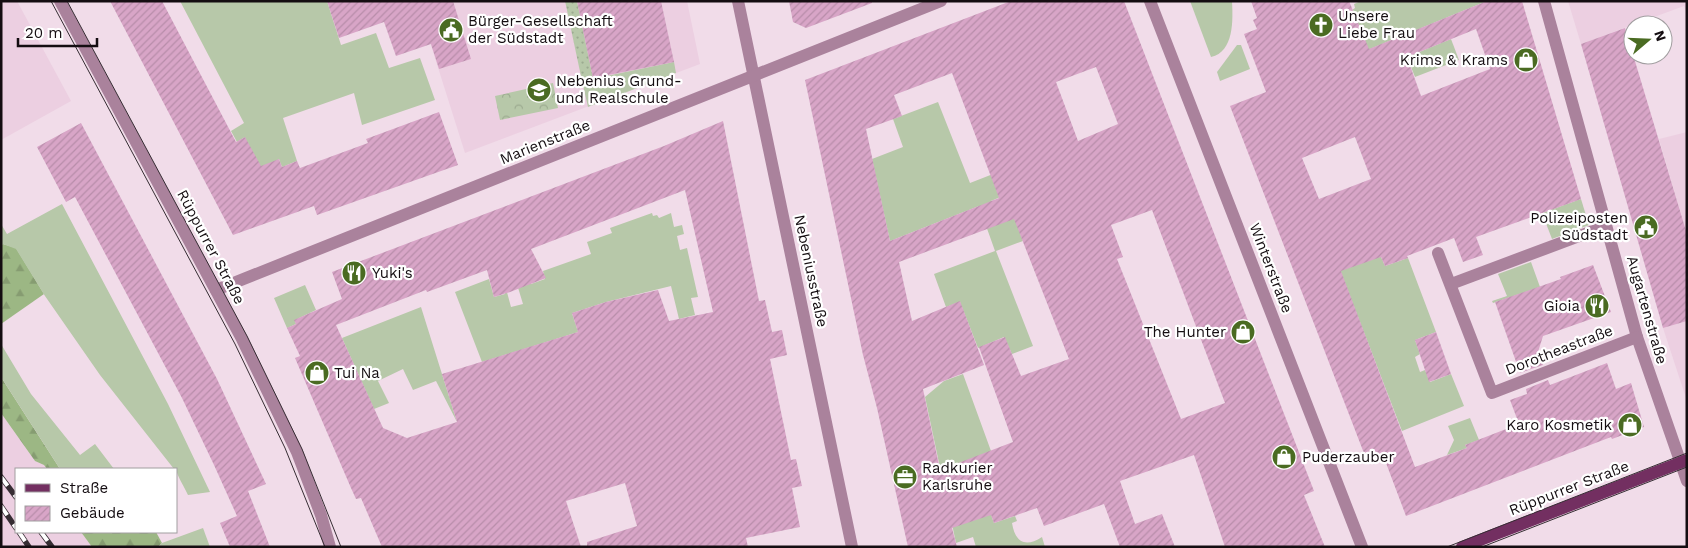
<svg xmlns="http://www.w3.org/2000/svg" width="1688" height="548" font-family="'Work Sans',sans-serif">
	<defs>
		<pattern id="grass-dots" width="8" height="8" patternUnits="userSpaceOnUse" patternTransform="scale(1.25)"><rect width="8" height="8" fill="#b7c8a9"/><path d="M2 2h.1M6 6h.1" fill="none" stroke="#9cab90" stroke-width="1.8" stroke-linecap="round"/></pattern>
		<pattern id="forest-firs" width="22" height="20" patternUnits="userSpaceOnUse" patternTransform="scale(1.25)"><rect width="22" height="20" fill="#9cb784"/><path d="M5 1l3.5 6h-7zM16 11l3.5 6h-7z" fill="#869c71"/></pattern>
		<pattern id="park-crowns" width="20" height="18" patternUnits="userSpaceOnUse" patternTransform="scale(1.25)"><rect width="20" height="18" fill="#b7c8a9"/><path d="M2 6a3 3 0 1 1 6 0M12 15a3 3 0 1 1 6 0" fill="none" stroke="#9cab90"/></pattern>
		<pattern id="building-hatch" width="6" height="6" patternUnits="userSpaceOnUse" patternTransform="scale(1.25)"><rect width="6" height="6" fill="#d8a5c7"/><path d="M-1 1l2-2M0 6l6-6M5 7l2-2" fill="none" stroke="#b88daa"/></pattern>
	</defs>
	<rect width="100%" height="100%" fill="#f1dce9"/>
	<g fill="#eccfe1">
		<polygon points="1,1 17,1 71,101 1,140"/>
		<polygon points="417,1 687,1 700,64 465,153"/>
		<polygon points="1568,1 1687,1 1687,14 1684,6 1581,44"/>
		<polygon points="1687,132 1687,234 1659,139"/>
		<polygon points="1687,321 1687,401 1663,328"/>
		<polygon points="1,413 35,461 44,465 47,469 16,469 16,532 81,532 92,547 1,547"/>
	</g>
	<polygon fill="url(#grass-dots)" points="565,1 577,1 593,78 582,81"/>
	<g fill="url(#forest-firs)">
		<polygon points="3,244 16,248 44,294 1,324 1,245"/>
		<polygon points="1,377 60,469 47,469 44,465 35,461 1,413"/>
		<polygon points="81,532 156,532 162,543 158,547 92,547"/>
	</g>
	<polygon fill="url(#park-crowns)" points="553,83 558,108 500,120 495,96"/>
	<g fill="#b7c8a9">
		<polygon points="180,1 327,1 341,45 376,33 389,68 420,58 435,100 362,125 354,93 283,118 297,161 282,167 279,159 255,176 245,137 237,142 231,131 244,123"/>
		<path d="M1190 1H1232C1233 20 1234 52 1211 57Z"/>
		<polygon points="1361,1 1370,2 1487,1 1355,55 1352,10 1355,8 1354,4"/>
		<polygon points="1451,39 1459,60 1415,77 1407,57"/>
		<polygon points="1237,45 1241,45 1250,69 1220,81 1217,72"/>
		<polygon points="674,62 676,73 588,107 582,81"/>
		<polygon points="938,102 970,183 1016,165 1005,195 991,201 1011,209 1023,241 996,251 1033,346 1012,354 1004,337 978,348 960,302 946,307 934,274 995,251 979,206 890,241 872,159 903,147 893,119"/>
		<polygon points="1581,199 1589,225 1552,239 1542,213"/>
		<path d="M62 204 168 404 210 492 188 495C185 488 177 476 176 469H174L100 375 45 296 16 249 3 244 1 245V224L7 234Z"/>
		<polygon points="652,213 653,216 657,215 659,218 671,213 674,227 682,225 684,234 677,236 680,250 687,248 698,297 691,298 695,315 679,319 671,286 606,302 572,313 578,332 482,362 455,292 489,279 494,297 505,294 502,274 511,307 523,304 516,281 528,277 531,284 545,279 543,271 591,254 587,242 612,233 610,228"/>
		<polygon points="1325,231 1381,257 1385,266 1408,258 1436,332 1415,340 1420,354 1415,357 1420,372 1425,370 1430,382 1451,374 1464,406 1402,431"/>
		<polygon points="1531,262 1540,287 1493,303 1492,301 1507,296 1498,274"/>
		<polygon points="305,285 316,310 295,320 296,324 287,328 274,298"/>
		<polygon points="421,307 457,422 436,381 413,390 403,369 378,381 389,403 374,409 342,338"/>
		<polygon points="1,344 31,394 80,455 95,444 114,469 60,469 1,377"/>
		<path d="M963 374 991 451V515L994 523 1015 516 1017 521 1012 523C1015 542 1025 548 1042 537L1045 547H976L973 537 956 543 925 397 944 381Z"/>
		<polygon points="1470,418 1479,440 1465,445 1467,448 1447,455 1454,440 1448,426"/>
		<polygon points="203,528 210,547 158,547 162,543"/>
	</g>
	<g fill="url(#building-hatch)" fill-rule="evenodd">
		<polygon points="110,1 162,1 236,142 245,137 261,166 279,159 282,167 297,161 300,168 368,143 366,139 439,112 458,165 317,215 314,206 233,235"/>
		<polygon points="327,1 453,1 471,59 439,69 431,44 396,56 384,22 339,38"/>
		<polygon points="577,1 661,1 674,62 593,78"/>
		<polygon points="789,1 872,1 872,3 806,28 793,22"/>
		<path d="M1011 1H1124L1314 491 1304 495 1325 547H1225L1194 455 1120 481 1135 524 1162 514 1175 547H1120L1104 504 1044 526 1037 508 994 523 991 515 952 528 957 547H908L877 408 863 355 805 80ZM1096 67 1118 124 1078 141 1056 82ZM952 73 999 198 890 241 866 129 902 116 894 95ZM1152 210 1225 403 1181 419 1117 259 1123 257 1111 225ZM1014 219 1069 359 1021 376 1005 337 979 347 1013 442 940 470 923 389 984 365 960 301 912 321 899 262Z"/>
		<path d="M1251 1H1349L1369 49 1487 1H1522L1581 199 1476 237 1483 255 1463 262 1454 238 1407 256 1408 258 1385 266 1381 257 1341 271 1415 467 1467 448 1465 445 1519 424 1510 400 1527 394 1526 389 1548 380 1550 385 1607 363 1616 389 1631 383 1644 427 1612 439 1611 437 1406 516 1383 455 1367 461 1230 106 1266 92 1244 34 1257 29 1253 20 1257 18ZM1476 29 1490 69 1421 96 1407 57ZM1355 137 1371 179 1319 199 1302 158Z"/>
		<polygon points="1625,28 1687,234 1687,321 1663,328 1581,44"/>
		<path d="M723 121 759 301 765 300 772 332 782 330 787 355 770 359 791 460 796 459 802 486 792 488 800 527 746 538 748 547H587V542L637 526 625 483 566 501 581 547H382L361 498 356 499 351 488 295 358 300 356 287 328 296 324 294 320 342 299 332 272 664 146ZM685 190 713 312 669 321 658 290 606 302 572 313 578 332 442 374 457 422 407 438 383 428 336 325 426 290 427 292 487 270 494 297 510 292 546 278 531 249Z"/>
		<polygon points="81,123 217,379 266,484 248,491 270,547 230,547 220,523 237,516 214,465 182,398 75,197 66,202 37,147"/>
		<polygon points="1593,265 1611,312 1543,336 1538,352 1543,365 1520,373 1495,302 1561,279 1560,277"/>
		<polygon points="1436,332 1451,374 1429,382 1415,340"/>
	</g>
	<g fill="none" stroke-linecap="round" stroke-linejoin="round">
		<g stroke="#aa829c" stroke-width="12">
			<polyline points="60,1 242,339 297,452 321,515 330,547"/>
			<polyline points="738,1 852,547"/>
			<polyline points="1150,1 1362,547"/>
			<polyline points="1544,1 1637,337 1687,481"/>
			<polyline points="1438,253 1492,393 1637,337"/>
			<polyline points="1451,284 1606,226"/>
			<polyline points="216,290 941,1"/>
		</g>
		<polyline stroke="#732f61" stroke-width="12" points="1462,547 1687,460"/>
		<g stroke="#362d33" stroke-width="1">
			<polyline points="51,1 235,344 285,448 325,547"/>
			<polyline points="67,1 247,336 302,449 341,547"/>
			<polyline points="1447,547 1687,453"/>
			<polyline points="1482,547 1687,467"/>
		</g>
		<defs>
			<g id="rail">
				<polyline points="1,477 16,497"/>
				<polyline points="1,506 16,528"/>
				<polyline points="19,532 29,547"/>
				<polyline points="41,532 52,547"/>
			</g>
		</defs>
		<use href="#rail" stroke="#362d33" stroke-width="5.5"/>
		<use href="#rail" stroke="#fff" stroke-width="4" stroke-dasharray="11" stroke-linecap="butt"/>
	</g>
	<defs>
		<symbol id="church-disc" viewBox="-11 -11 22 22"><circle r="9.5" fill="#4a6b22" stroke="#fff"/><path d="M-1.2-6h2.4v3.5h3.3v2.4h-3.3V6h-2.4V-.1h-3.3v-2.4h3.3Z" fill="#fff"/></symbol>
		<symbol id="civic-disc" viewBox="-11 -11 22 22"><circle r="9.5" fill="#4a6b22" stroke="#fff"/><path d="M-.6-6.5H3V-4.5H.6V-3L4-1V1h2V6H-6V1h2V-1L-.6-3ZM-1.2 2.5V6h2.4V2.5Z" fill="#fff"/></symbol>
		<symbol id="shop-disc" viewBox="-11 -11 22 22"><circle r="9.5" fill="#4a6b22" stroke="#fff"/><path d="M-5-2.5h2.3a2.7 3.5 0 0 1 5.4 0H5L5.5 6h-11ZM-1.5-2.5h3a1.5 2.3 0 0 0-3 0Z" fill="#fff"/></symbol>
		<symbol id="school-disc" viewBox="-11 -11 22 22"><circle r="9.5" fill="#4a6b22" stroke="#fff"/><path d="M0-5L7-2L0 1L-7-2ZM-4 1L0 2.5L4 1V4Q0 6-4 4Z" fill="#fff"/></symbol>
		<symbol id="restaurant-disc" viewBox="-11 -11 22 22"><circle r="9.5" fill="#4a6b22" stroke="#fff"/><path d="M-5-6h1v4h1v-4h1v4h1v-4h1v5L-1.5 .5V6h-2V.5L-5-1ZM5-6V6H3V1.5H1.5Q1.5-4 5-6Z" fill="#fff"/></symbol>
		<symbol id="office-disc" viewBox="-11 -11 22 22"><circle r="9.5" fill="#4a6b22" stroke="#fff"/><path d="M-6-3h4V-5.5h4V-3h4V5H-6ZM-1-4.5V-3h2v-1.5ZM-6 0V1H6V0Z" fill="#fff"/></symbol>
	</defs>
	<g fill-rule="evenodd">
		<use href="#church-disc" x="1307" y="11" width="28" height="28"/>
		<use href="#civic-disc" x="437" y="16" width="28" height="28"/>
		<use href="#shop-disc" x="1512" y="46" width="28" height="28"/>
		<use href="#school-disc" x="525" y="76" width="28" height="28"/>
		<use href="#civic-disc" x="1632" y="213" width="28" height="28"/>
		<use href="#restaurant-disc" x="340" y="259" width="28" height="28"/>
		<use href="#restaurant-disc" x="1583" y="292" width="28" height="28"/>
		<use href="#shop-disc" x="1229" y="318" width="28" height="28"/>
		<use href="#shop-disc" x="303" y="359" width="28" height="28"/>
		<use href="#shop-disc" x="1616" y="411" width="28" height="28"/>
		<use href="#shop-disc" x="1270" y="443" width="28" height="28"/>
		<use href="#office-disc" x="891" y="463" width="28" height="28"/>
	</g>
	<g text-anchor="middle" stroke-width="4.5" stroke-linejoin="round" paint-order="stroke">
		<g font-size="15" fill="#140d11" stroke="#fff" text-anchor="start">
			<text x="1338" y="21">Unsere<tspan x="1338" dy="17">Liebe Frau</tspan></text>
			<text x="468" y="26">Bürger-Gesellschaft<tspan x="468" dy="17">der Südstadt</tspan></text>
			<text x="1508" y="65" text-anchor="end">Krims &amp; Krams</text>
			<text x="556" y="86">Nebenius Grund-<tspan x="556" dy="17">und Realschule</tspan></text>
			<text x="1628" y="223" text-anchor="end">Polizeiposten<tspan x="1628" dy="17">Südstadt</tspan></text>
			<text x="372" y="278">Yuki's</text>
			<text x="1580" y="311" text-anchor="end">Gioia</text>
			<text x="1226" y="337" text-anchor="end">The Hunter</text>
			<text x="334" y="378">Tui Na</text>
			<text x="1612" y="430" text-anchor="end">Karo Kosmetik</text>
			<text x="1302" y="462">Puderzauber</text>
			<text x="922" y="473">Radkurier<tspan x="922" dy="17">Karlsruhe</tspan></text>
		</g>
		<g font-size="15" fill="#140d11" stroke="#fff">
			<text transform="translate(545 142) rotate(-22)" y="5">Marienstraße</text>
			<text transform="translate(211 247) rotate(62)" y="5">Rüppurrer Straße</text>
			<text transform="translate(1271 268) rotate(69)" y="5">Winterstraße</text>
			<text transform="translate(811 271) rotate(78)" y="5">Nebeniusstraße</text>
			<text transform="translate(1647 310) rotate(74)" y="5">Augartenstraße</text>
			<text transform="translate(1559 350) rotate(-21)" y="5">Dorotheastraße</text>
			<text transform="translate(1569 488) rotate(-21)" y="5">Rüppurrer Straße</text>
		</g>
	</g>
	<rect width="1688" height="548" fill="none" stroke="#140d11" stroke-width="5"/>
	<rect x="15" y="468" width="162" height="65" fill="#ffffff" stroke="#a19ea0"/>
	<rect x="25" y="484" width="25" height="8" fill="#732f61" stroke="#a19ea0"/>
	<text x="60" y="493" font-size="15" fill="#140d11">Straße</text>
	<rect x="25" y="506" width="25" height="15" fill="url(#building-hatch)" stroke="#a19ea0"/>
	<text x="60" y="518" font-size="15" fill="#140d11">Gebäude</text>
	<g transform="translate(1648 40) rotate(71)"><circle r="24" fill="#ffffff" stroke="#a19ea0"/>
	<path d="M0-4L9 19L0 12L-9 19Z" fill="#4a6b22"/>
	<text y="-8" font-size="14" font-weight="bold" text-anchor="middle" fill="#140d11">N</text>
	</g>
	<path d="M18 38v8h79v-8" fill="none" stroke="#140d11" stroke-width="2.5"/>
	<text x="25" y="38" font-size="15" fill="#140d11" stroke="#ffffff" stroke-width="4" paint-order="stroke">20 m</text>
</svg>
